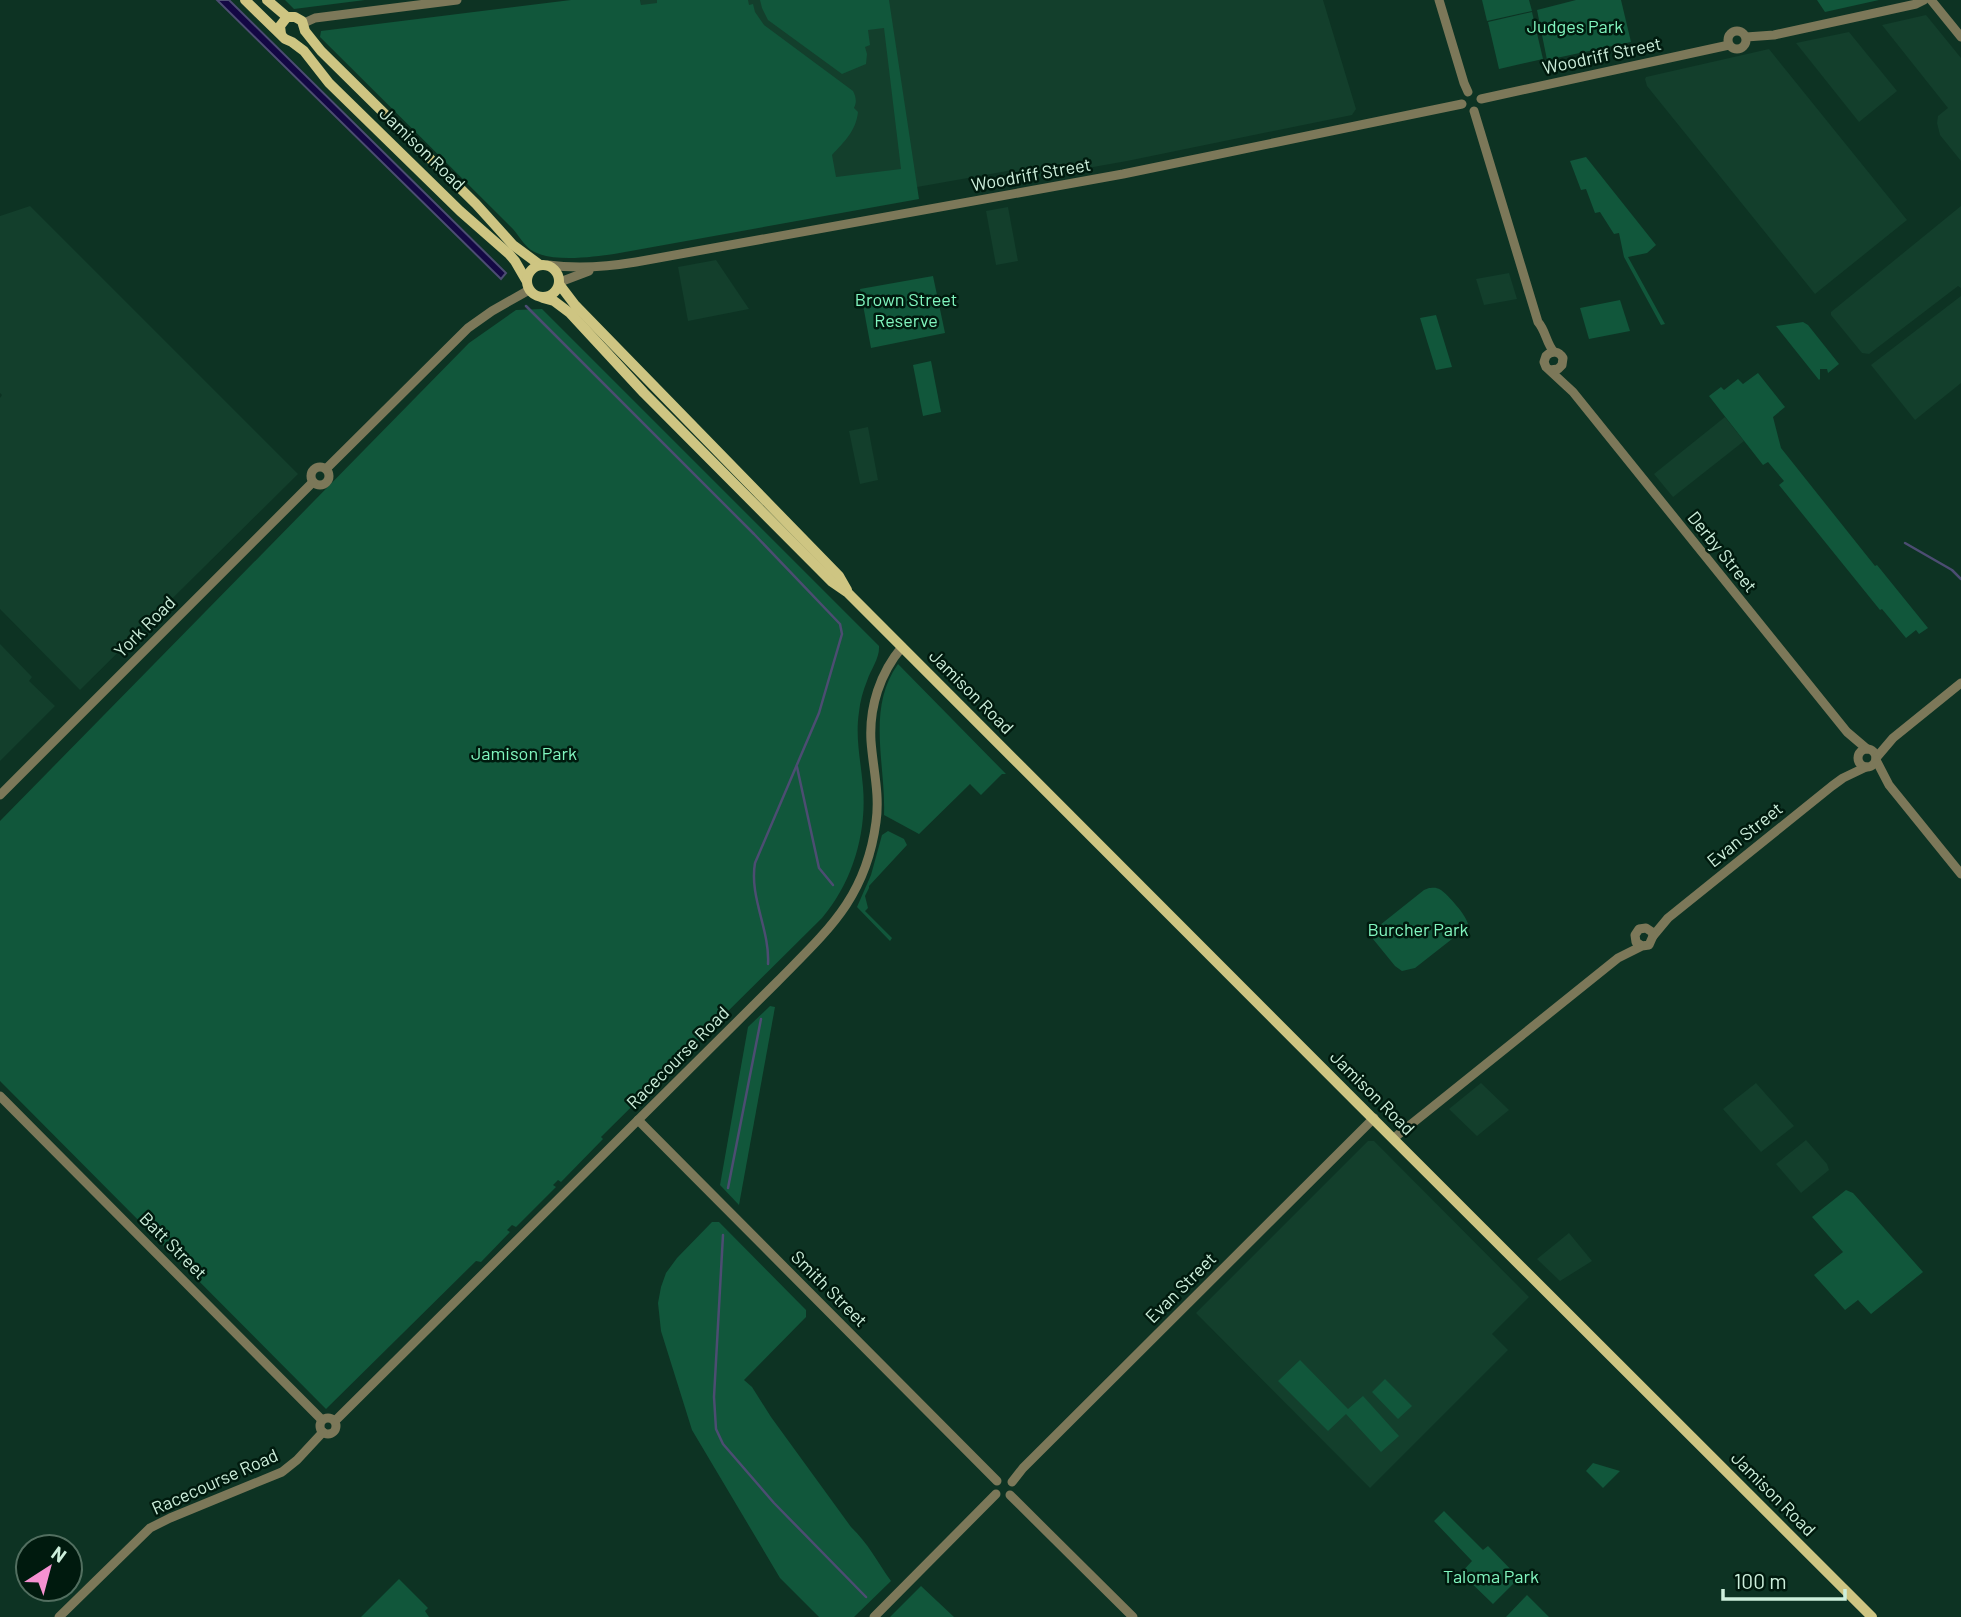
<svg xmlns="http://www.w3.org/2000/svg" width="1961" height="1617" font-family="Barlow,sans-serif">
	<rect width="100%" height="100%" fill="#0d3323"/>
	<g fill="#133f2c">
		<polygon points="640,0 1323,0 1356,109 1352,115 1127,161 1015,181 1013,170 675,230"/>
		<polygon points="1926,15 1961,58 1961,161 1940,135 1937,123 1938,116 1948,108 1882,25"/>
		<polygon points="1849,32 1897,91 1859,122 1796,43"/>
		<polygon points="1769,49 1907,220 1815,294 1647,86 1645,79 1646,77"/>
		<polygon points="30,206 298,474 80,690 0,609 0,398 2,395 0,393 0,216"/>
		<polygon points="1961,206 1961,288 1958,286 1869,354 1862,353 1831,315 1831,312"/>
		<polygon points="1008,207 1018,261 996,265 986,211"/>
		<polygon points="716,260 749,309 688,321 678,267"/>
		<polygon points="1509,273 1517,299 1484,305 1476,279"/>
		<polygon points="1961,296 1961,383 1915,420 1871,365"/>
		<polygon points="1725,417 1744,441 1673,497 1654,474"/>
		<polygon points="868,427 878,480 860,484 849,431"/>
		<polygon points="0,644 32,677 29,681 55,706 0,761"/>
		<polygon points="1481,1083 1509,1110 1477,1136 1449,1109"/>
		<polygon points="1756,1083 1794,1126 1761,1152 1723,1109"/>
		<polygon points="1806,1140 1827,1164 1829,1170 1801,1193 1776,1164"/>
		<polygon points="1368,1141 1374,1141 1529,1297 1492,1334 1508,1350 1370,1488 1196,1313"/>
		<polygon points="1569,1233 1592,1261 1560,1281 1537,1259"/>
	</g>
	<g fill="#11573b">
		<polygon points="285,0 365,0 294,9"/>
		<path d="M571 0H640L641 5 657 3V0H748L749 5 753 4 755 12 764 25 853 91C856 97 857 102 854 108L858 112C856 131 844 142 832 155L836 177 901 169 884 28 868 30 870 45 865 47 867 54 866 64 842 74 768 20 762 8 760 0H889L919 199 614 254C592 257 551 263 531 250 524 245 519 236 513 229L320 37 321 31Z"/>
		<polygon points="1482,0 1529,0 1532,11 1487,21"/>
		<polygon points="1576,0 1621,0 1631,42 1547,60 1537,10"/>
		<polygon points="1817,0 1879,0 1825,12"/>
		<polygon points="1532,12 1543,59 1499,69 1488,22"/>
		<polygon points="1586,157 1656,245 1647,253 1628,257 1665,324 1661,325 1624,257 1619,233 1614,234 1600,212 1595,213 1586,189 1581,190 1570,161"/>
		<polygon points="933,276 945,333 871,348 860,289"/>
		<polygon points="1620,300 1630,331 1589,339 1580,308"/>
		<path d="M542 309 879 646C880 658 871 669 867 681 863 691 860 701 859 712 855 738 861 762 863 787 867 834 852 883 822 918L601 1137 603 1139 561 1182 558 1180 553 1185 556 1187 516 1227 512 1225 507 1230 510 1232 481 1262 476 1261 326 1409 0 1081V821L469 343 516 310Z"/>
		<polygon points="1436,315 1452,367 1436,370 1420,318"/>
		<polygon points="1803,322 1808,325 1839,364 1828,373 1827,369 1820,369 1820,379 1819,380 1776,326"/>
		<polygon points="931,361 941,412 923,416 913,365"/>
		<polygon points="1758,373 1785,407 1773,417 1781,448 1875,566 1877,565 1928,628 1919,634 1916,630 1906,638 1882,609 1880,610 1779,485 1784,481 1768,462 1763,465 1709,396 1721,387 1724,390 1738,379 1743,384"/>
		<path d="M898 664 1006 774H1002L981 795 970 784 919 834 884 815C886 764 866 709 898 664Z"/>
		<polygon points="888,831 904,839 907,845 869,886 869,888 865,896 868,908 865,911 892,938 890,941 857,907 871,875 882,835"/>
		<path d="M1429 888C1435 888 1435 887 1441 890 1449 896 1466 915 1468 924L1466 928 1415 968 1402 971 1395 966 1373 939 1372 933 1375 929 1424 890Z"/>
		<polygon points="770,1006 775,1007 739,1205 720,1185 748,1027"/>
		<polygon points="1846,1190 1853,1193 1923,1272 1871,1314 1858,1300 1845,1310 1814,1275 1843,1252 1812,1217"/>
		<path d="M712 1222H719L806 1310V1317L744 1380 752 1387 771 1417 851 1527C868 1543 878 1563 891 1581L854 1617H819L780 1578 692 1430 661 1331 658 1303 661 1287 666 1273 677 1258Z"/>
		<polygon points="1300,1360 1348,1409 1363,1396 1399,1436 1381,1452 1346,1414 1328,1431 1278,1381"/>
		<polygon points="1385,1379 1412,1406 1398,1419 1372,1392"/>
		<polygon points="1593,1463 1620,1471 1603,1488 1586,1471"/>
		<polygon points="1444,1511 1483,1550 1488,1546 1519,1578 1493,1604 1461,1573 1472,1561 1434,1521"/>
		<polygon points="399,1579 428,1608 425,1611 429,1617 361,1617"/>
		<polygon points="921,1586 954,1617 890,1617"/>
		<polygon points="1527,1595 1549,1617 1506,1617"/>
	</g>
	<polygon fill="#140844" stroke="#4c4d72" stroke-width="2" points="217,0 229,0 506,273 501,279"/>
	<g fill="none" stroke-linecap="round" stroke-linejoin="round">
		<g stroke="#4c4d72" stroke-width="2.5">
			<path d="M526 306 754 534 840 624 842 634 819 713 755 863C749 897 770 930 768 964"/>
			<polyline points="1905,543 1952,570 1961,579"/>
			<polyline points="797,767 819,868 833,885"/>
			<polyline points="728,1188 761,1019"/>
			<polyline points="723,1235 714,1397 716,1429 723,1444 774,1503 866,1597"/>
		</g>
		<g stroke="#7c7859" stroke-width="9">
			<polyline points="1439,0 1464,83 1468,92"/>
			<polyline points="1931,0 1961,37"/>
			<polyline points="304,23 315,18 457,0"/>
			<circle cx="1737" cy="40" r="9"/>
			<polyline points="1746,37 1774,35 1916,4 1924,0"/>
			<polyline points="1481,99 1729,45"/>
			<path d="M1474 111 1538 322C1546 331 1546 343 1554 352"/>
			<path d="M548 265C578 269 606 267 636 262L1123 174 1462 104"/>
			<polyline points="560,282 589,271"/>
			<path d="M1550 370 1558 369 1562 365 1563 358C1559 351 1552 350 1546 356L1544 362 1546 367 1573 392 1847 732 1867 749"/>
			<circle cx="320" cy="476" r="9"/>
			<polyline points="326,469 468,328 492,311 529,290"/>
			<circle cx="1867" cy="758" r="9"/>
			<polyline points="1876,758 1893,738 1961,683"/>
			<polyline points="1876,760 1889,785 1961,874"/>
			<polyline points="0,795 313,482"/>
			<polyline points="1653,936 1668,918 1832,786 1843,778 1866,767"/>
			<polyline points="0,1096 322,1420"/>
			<polyline points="638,1120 997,1481"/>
			<polyline points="1394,1138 1618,958 1642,946 1649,945 1653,936 1652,932 1646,928 1639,929 1635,935 1636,942 1642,946"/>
			<circle cx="328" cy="1426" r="8"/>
			<path d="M335 1421 777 982C828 930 866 898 876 822 880 794 873 769 871 741 869 707 880 673 902 647"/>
			<polyline points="1012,1482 1023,1468 1374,1118"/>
			<polyline points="1010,1495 1133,1617"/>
			<polyline points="59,1617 150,1528 170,1518 282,1472 297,1460 323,1432"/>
			<polyline points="874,1617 996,1494"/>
		</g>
		<g stroke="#cec582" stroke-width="10">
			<polyline points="245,0 285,39 292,42 304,51 329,83 460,211 509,254 515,261 526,280"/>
			<polyline points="267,0 287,17"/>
			<polyline points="281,34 280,26 287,17 295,17 302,21 305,31 321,51 476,204 513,245 540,265"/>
			<circle cx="543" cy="281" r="16"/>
			<polyline points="559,284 575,305 839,576 847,590"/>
			<path d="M543 298 554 301 570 313 644 393 832 582 848 593C1189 935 1530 1276 1872 1617"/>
		</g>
	</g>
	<g text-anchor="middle" stroke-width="5" stroke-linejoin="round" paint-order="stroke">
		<g font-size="18" fill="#81f6bf" stroke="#001a0e">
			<text x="1575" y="33">Judges Park</text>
			<text x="906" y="306">Brown Street<tspan x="906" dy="21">Reserve</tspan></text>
			<text x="524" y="760">Jamison Park</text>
			<text x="1418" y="936">Burcher Park</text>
			<text x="1491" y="1583">Taloma Park</text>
		</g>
		<g font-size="18" fill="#cdefdc" stroke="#001a0e">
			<text transform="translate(1602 56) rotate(-12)" y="6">Woodriff Street</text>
			<text transform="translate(422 149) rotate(44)" y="6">Jamison Road</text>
			<text transform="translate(1031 175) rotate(-10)" y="6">Woodriff Street</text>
			<text transform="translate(1722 552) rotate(51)" y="6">Derby Street</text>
			<text transform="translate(145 627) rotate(-45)" y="6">York Road</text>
			<text transform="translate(971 692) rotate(45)" y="6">Jamison Road</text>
			<text transform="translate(1745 835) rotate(-39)" y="6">Evan Street</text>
			<text transform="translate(678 1058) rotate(-45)" y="6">Racecourse Road</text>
			<text transform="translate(1372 1093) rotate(45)" y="6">Jamison Road</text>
			<text transform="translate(173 1246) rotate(45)" y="6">Batt Street</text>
			<text transform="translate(1181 1288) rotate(-45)" y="6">Evan Street</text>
			<text transform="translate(829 1289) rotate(45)" y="6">Smith Street</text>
			<text transform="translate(215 1482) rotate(-24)" y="6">Racecourse Road</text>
			<text transform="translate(1773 1494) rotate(45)" y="6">Jamison Road</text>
		</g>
	</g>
	<g transform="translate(49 1568) rotate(36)"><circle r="33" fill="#001a0e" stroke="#526f60" stroke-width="2"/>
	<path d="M0-5L12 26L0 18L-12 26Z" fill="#f591d1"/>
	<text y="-10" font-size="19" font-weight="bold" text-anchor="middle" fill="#cdefdc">N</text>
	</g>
	<path d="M1723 1589v10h122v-10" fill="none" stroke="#cdefdc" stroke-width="3.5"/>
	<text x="1734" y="1589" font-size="21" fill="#cdefdc" stroke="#001a0e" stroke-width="5" paint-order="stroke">100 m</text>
</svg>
